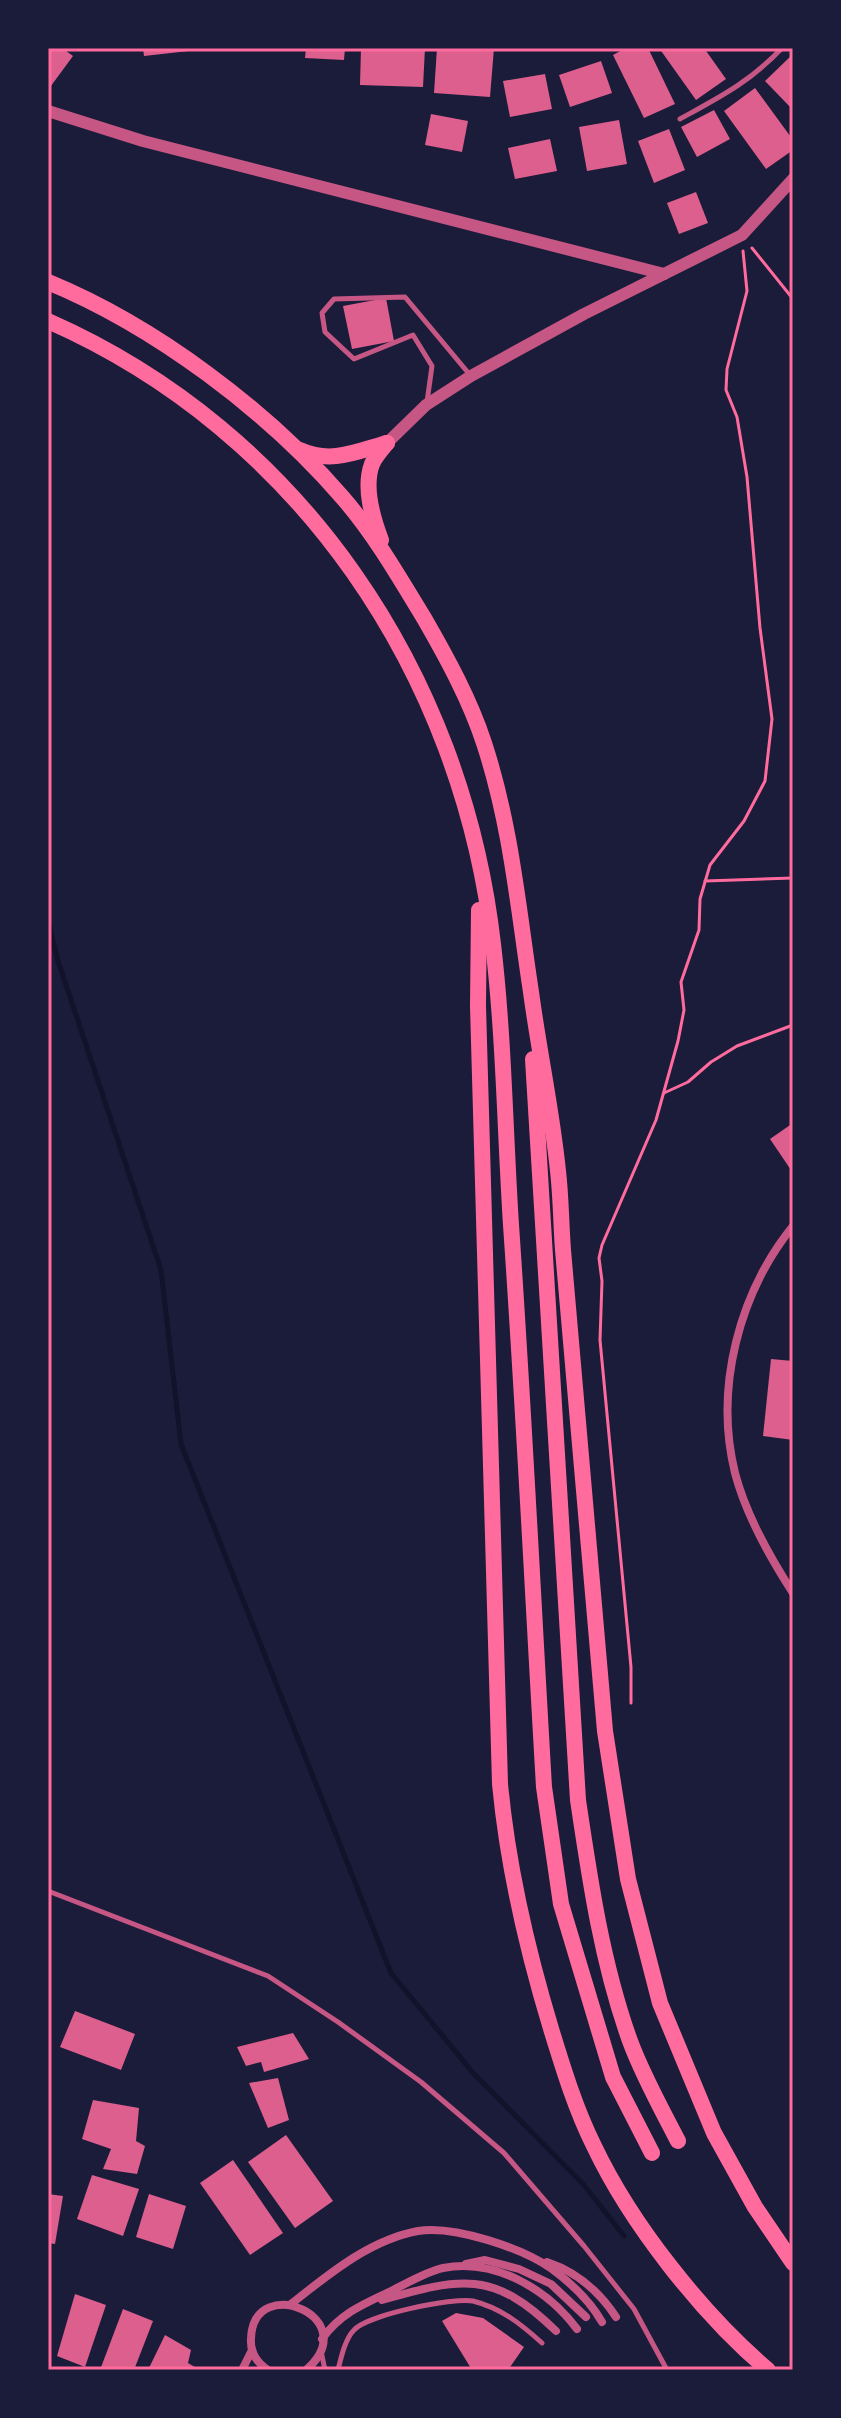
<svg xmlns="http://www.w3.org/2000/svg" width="841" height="2418" font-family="'PT Sans Narrow',sans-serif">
	<rect width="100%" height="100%" fill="#1b1b3a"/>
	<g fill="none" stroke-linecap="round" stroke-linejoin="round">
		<polyline stroke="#12122b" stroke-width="5" points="48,920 57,958 161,1270 181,1444 391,1973 474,2074 584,2185 624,2236"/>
	</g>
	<g fill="#dd5f8e">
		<polygon points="48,48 62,48 73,56 48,90"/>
		<polygon points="143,48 189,48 189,51 144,56"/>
		<polygon points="306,48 345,48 344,60 305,58"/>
		<polygon points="361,48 425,48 423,87 360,85"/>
		<polygon points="437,48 494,48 490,97 434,93"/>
		<polygon points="626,48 648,48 675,104 644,118 613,55"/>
		<polygon points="659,48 704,48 726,79 696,100"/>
		<polygon points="793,54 793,110 765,81"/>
		<polygon points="601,61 612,93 570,107 559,75"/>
		<polygon points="545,74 552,109 510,117 503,81"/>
		<polygon points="755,88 793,140 793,150 766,169 724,111"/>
		<polygon points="714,110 730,139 697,157 681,127"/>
		<polygon points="431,114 468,121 462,152 425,145"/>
		<polygon points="619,120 627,164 587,171 579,127"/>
		<polygon points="669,129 685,170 654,183 638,141"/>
		<polygon points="550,139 557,171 515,179 508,148"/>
		<polygon points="696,192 708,223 679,234 667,203"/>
		<polygon points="386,298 394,341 352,349 343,306"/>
		<polygon points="793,1123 793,1173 770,1139"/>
		<polygon points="771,1359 793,1361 793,1440 763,1436"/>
		<polygon points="75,2011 135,2034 121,2070 60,2047"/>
		<polygon points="293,2033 309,2059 264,2072 261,2062 246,2066 237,2047"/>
		<polygon points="278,2078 289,2120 268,2128 249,2083"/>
		<polygon points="93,2100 139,2108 136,2141 145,2146 137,2174 103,2169 111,2149 82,2139"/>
		<polygon points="286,2135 333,2201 295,2228 248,2162"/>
		<polygon points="233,2160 283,2233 250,2255 200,2183"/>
		<polygon points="92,2175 139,2189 123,2236 77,2219"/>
		<polygon points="48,2194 63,2196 55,2244 48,2243"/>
		<polygon points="149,2194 186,2206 173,2249 136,2237"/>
		<polygon points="75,2294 106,2305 85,2367 57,2356"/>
		<polygon points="123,2309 153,2321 134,2370 100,2370"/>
		<polygon points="456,2313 483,2318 524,2347 508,2370 472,2370 442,2321"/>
		<polygon points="165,2335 191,2350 188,2363 200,2370 148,2370"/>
	</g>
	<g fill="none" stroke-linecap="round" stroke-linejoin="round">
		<g stroke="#ff6b9d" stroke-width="3">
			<polyline points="752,248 793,299"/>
			<polyline points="705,881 793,878"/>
			<polyline points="664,1093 688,1082 711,1062 737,1046 793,1025"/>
			<polyline points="631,1703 631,1667 600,1340 602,1281 599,1258 602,1245 656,1120 678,1041 684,1010 681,982 699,930 700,899 710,865 744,821 765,781 772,719 760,628 747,477 737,417 726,390 727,369 747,291 743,251"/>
		</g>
		<g stroke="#c65784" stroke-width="5">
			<path d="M680 119C720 97 750 82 782 48"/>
			<polyline points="427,402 432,366 413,335 354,359 325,332 322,313 334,299 405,297 470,375"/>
			<polyline points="48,1891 268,1976 338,2022 421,2082 504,2153 584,2246 634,2309 667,2370"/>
			<polyline points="321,2351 325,2370"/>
			<path d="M338 2370C341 2358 345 2339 354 2330 367 2315 453 2297 473 2301 501 2308 521 2324 542 2343"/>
		</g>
		<g stroke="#c65784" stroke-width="8">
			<path d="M793 1226C739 1293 714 1388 735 1473 746 1515 769 1556 793 1593"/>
			<path d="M547 2262C577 2272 599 2291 616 2317"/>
			<polyline points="466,2264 485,2260 519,2269 551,2284 586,2317"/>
			<path d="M382 2300C460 2278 493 2269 556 2331"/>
			<path d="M291 2304C328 2275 369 2240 418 2231 454 2225 522 2248 552 2269 571 2283 590 2301 602 2322"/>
			<path d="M322 2339C339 2315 361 2305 387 2293 404 2285 425 2272 443 2268 495 2258 547 2289 577 2329"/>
			<polyline points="242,2370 252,2350"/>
			<path d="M268 2370C257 2363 250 2352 251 2338 254 2271 366 2318 306 2370"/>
		</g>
		<g stroke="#c65784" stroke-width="12">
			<polyline points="48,111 143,141 664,274"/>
			<polyline points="387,443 426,405 471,376 584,314 742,235 793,179"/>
		</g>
		<g stroke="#ff6b9d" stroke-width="16">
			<path d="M48 282C155 326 268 411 343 498 375 535 399 577 424 618 447 658 470 700 484 743 511 825 518 907 531 992 539 1052 552 1111 558 1171 561 1197 561 1223 563 1250L605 1731 628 1879 660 2003 714 2133 755 2207 793 2263"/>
			<path d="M48 321C300 432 462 673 493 944 504 1037 505 1132 511 1225 524 1412 533 1599 544 1787L561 1904 613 2077 652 2153"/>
			<path d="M300 450C331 464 355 452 387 443"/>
			<path d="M381 540C373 519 363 488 372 464 375 457 382 449 387 443"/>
			<path d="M479 910 478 1006 500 1784C508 1869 527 1950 552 2032 564 2071 576 2110 594 2146 631 2224 702 2314 768 2370"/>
			<path d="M533 1059 578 1800C590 1881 602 1963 630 2041 643 2076 661 2108 678 2141"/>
		</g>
	</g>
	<rect width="841" height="2418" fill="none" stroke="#1b1b3a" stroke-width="100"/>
	<rect x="50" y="50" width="741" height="2318" fill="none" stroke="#ff6b9d" stroke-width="3"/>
</svg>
